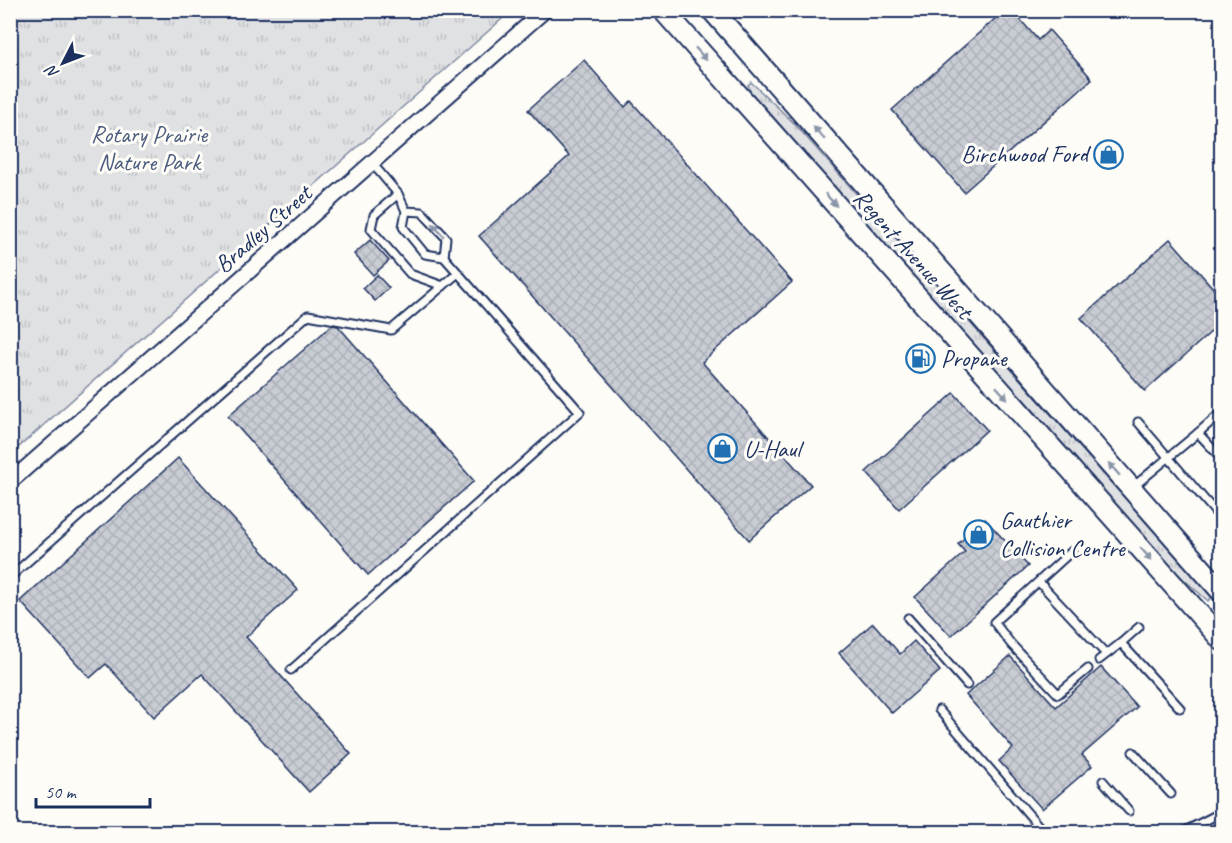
<svg xmlns="http://www.w3.org/2000/svg" width="1232" height="843" font-family="Caveat,sans-serif">
	<defs>
		<pattern id="grass-tufts" width="24" height="20" patternUnits="userSpaceOnUse" patternTransform="scale(1.5)"><rect width="24" height="20" fill="#e0e1e3"/><path d="M3 7l-1-3M5 7V3M7 7l1-3M15 17l-1-3M17 17v-4M19 17l1-3" fill="none" stroke="#c0c1c5"/></pattern>
		<pattern id="building-cross-hatch" width="8" height="8" patternUnits="userSpaceOnUse" patternTransform="scale(1.5)"><rect width="8" height="8" fill="#c9ccd3"/><path d="M0 0l8 8M0 8l8-8" fill="none" stroke="#acb0b8"/></pattern>
	</defs>
	<rect width="100%" height="100%" fill="#fdfcf7"/>
	<filter id="ink" filterUnits="userSpaceOnUse"><feTurbulence type="fractalNoise" baseFrequency=".0167" numOctaves="2"/><feDisplacementMap in="SourceGraphic" scale="12" xChannelSelector="R" yChannelSelector="G"/><feConvolveMatrix kernelMatrix="1 2 1 2 8 2 1 2 1" color-interpolation-filters="sRGB"/></filter>
	<g filter="url(#ink)">
		<g fill="url(#grass-tufts)" stroke="#7e88a0" stroke-width="1.5">
			<polygon points="11,10 511,10 511,11 11,454"/>
			<polygon points="751,82 793,122 1212,597 1208,601 1178,574 1147,540 750,91 748,85"/>
		</g>
		<g fill="url(#building-cross-hatch)" stroke="#1b2f5e" stroke-width="1.5">
			<polygon points="1005,10 1012,10 1038,40 1049,30 1092,79 964,192 892,110"/>
			<polygon points="584,60 625,107 631,101 792,282 702,362 811,485 749,540 479,236 569,156 528,110"/>
			<polygon points="1170,239 1221,297 1221,323 1145,391 1081,318"/>
			<polygon points="370,240 389,261 373,275 354,254"/>
			<polygon points="377,275 389,288 375,301 363,288"/>
			<polygon points="332,325 338,326 474,481 368,575 228,416"/>
			<polygon points="954,393 987,430 899,509 866,472"/>
			<polygon points="178,458 298,590 246,637 351,754 309,792 202,674 154,717 106,664 90,678 20,601"/>
			<polygon points="985,519 1028,566 951,636 915,597 965,552 958,544"/>
			<polygon points="873,623 900,654 914,641 940,671 892,713 839,653"/>
			<polygon points="1010,656 1056,707 1101,667 1137,707 1082,755 1092,766 1042,809 999,761 1013,748 966,695"/>
		</g>
		<g fill="none" stroke-linecap="round" stroke-linejoin="round">
			<defs>
				<g id="lane">
					<polyline points="372,163 398,194 406,211 403,227 425,254 444,257 446,238 422,212 406,211"/>
					<polyline points="398,194 374,215 371,229 410,274 443,286"/>
					<polyline points="1222,412 1198,433 1222,459"/>
					<polyline points="1138,422 1222,520"/>
					<polyline points="1133,487 1198,433"/>
					<polyline points="1072,551 994,622 1011,644 1058,694 1088,669"/>
					<polyline points="10,577 308,315 391,330 458,273"/>
					<polyline points="1039,582 1106,654"/>
					<polyline points="908,618 967,685"/>
					<polyline points="1139,627 1121,643 1180,708"/>
					<polyline points="1099,660 1121,643"/>
					<polyline points="291,670 580,412 444,257"/>
					<polyline points="939,710 1043,831"/>
					<polyline points="1133,752 1171,794"/>
					<polyline points="1103,781 1129,811"/>
					<polyline points="1183,832 1222,812"/>
				</g>
				<polyline id="street" points="10,482 545,10"/>
				<g id="secondary">
					<polyline points="663,10 1222,640"/>
					<polyline points="712,10 1222,592"/>
				</g>
			</defs>
			<use href="#lane" stroke="#1b2f5e" stroke-width="11"/>
			<use href="#street" stroke="#1b2f5e" stroke-width="18"/>
			<use href="#secondary" stroke="#1b2f5e" stroke-width="24"/>
			<use href="#lane" stroke="#fdfcf7" stroke-width="7"/>
			<use href="#street" stroke="#fdfcf7" stroke-width="14"/>
			<use href="#secondary" stroke="#fdfcf7" stroke-width="20"/>
		</g>
		<defs><path id="oneway-solid" d="M-6-.8H1V-3.2L6.5 0L1 3.2V.8H-6Z" transform="scale(1.5)"/></defs>
		<g fill="#8c96aa">
			<use href="#oneway-solid" transform="translate(701 54) rotate(48)"/>
			<use href="#oneway-solid" transform="translate(819 133) rotate(-131)"/>
			<use href="#oneway-solid" transform="translate(831 200) rotate(48)"/>
			<use href="#oneway-solid" transform="translate(438 230) rotate(-131)"/>
			<use href="#oneway-solid" transform="translate(1002 393) rotate(48)"/>
			<use href="#oneway-solid" transform="translate(1114 469) rotate(-131)"/>
			<use href="#oneway-solid" transform="translate(1146 554) rotate(48)"/>
		</g>
	</g>
	<defs>
		<symbol id="shop-ring" viewBox="-11 -11 22 22"><circle r="9.5" fill="#fdfcf7" stroke="#1f6fb2" stroke-width="1.5"/><path d="M-5-2.5h2.3a2.7 3.5 0 0 1 5.4 0H5L5.5 6h-11ZM-1.5-2.5h3a1.5 2.3 0 0 0-3 0Z" fill="#1f6fb2"/></symbol>
		<symbol id="fuel-ring" viewBox="-11 -11 22 22"><circle r="9.5" fill="#fdfcf7" stroke="#1f6fb2" stroke-width="1.5"/><path d="M-5.5-6h7V0h2V4h1.3V-2.5L3-4.5l.8-.8L6-3V5H2.5V1h-1V6h-7ZM-4.2-4.7v3.2H.2V-4.7Z" fill="#1f6fb2"/></symbol>
	</defs>
	<g fill-rule="evenodd">
		<use href="#shop-ring" x="1092" y="138" width="33" height="33"/>
		<use href="#fuel-ring" x="904" y="342" width="33" height="33"/>
		<use href="#shop-ring" x="706" y="432" width="33" height="33"/>
		<use href="#shop-ring" x="962" y="518" width="33" height="33"/>
	</g>
	<g text-anchor="middle" stroke-width="6" stroke-linejoin="round" paint-order="stroke">
		<g font-size="24" fill="#4c5c7f" stroke="#fdfcf7">
			<text x="149" y="142">Rotary Prairie<tspan x="149" dy="28">Nature Park</tspan></text>
		</g>
		<g font-size="24" fill="#1b2f5e" stroke="#fdfcf7" text-anchor="start">
			<text x="1088" y="162" text-anchor="end">Birchwood Ford</text>
			<text x="941" y="366">Propane</text>
			<text x="744" y="457">U-Haul</text>
			<text x="1000" y="528">Gauthier<tspan x="1000" dy="28">Collision Centre</tspan></text>
		</g>
		<g font-size="24" fill="#1b2f5e" stroke="#fdfcf7">
			<text transform="translate(263 229) rotate(-41)" y="8">Bradley Street</text>
			<text transform="translate(913 254) rotate(48)" y="8">Regent Avenue West</text>
		</g>
	</g>
	<rect width="1232" height="843" fill="none" stroke="#fdfcf7" stroke-width="36"/>
	<rect x="18" y="18" width="1196" height="807" fill="none" stroke="#1b2f5e" stroke-width="2" filter="url(#ink)"/>
	<g transform="translate(63 63) rotate(228)" stroke="#fdfcf7" stroke-width="4.5" paint-order="stroke">
	<path d="M0-4.5L10 22L0 15L-10 22Z" fill="#1b2f5e"/>
	<text y="-9" font-size="16" font-weight="bold" text-anchor="middle" fill="#1b2f5e">N</text>
	</g>
	<path d="M36 798v9h114v-9" fill="none" stroke="#1b2f5e" stroke-width="3"/>
	<text x="45" y="798" font-size="18" fill="#1b2f5e" stroke="#fdfcf7" stroke-width="4.5" paint-order="stroke">50 m</text>
</svg>
